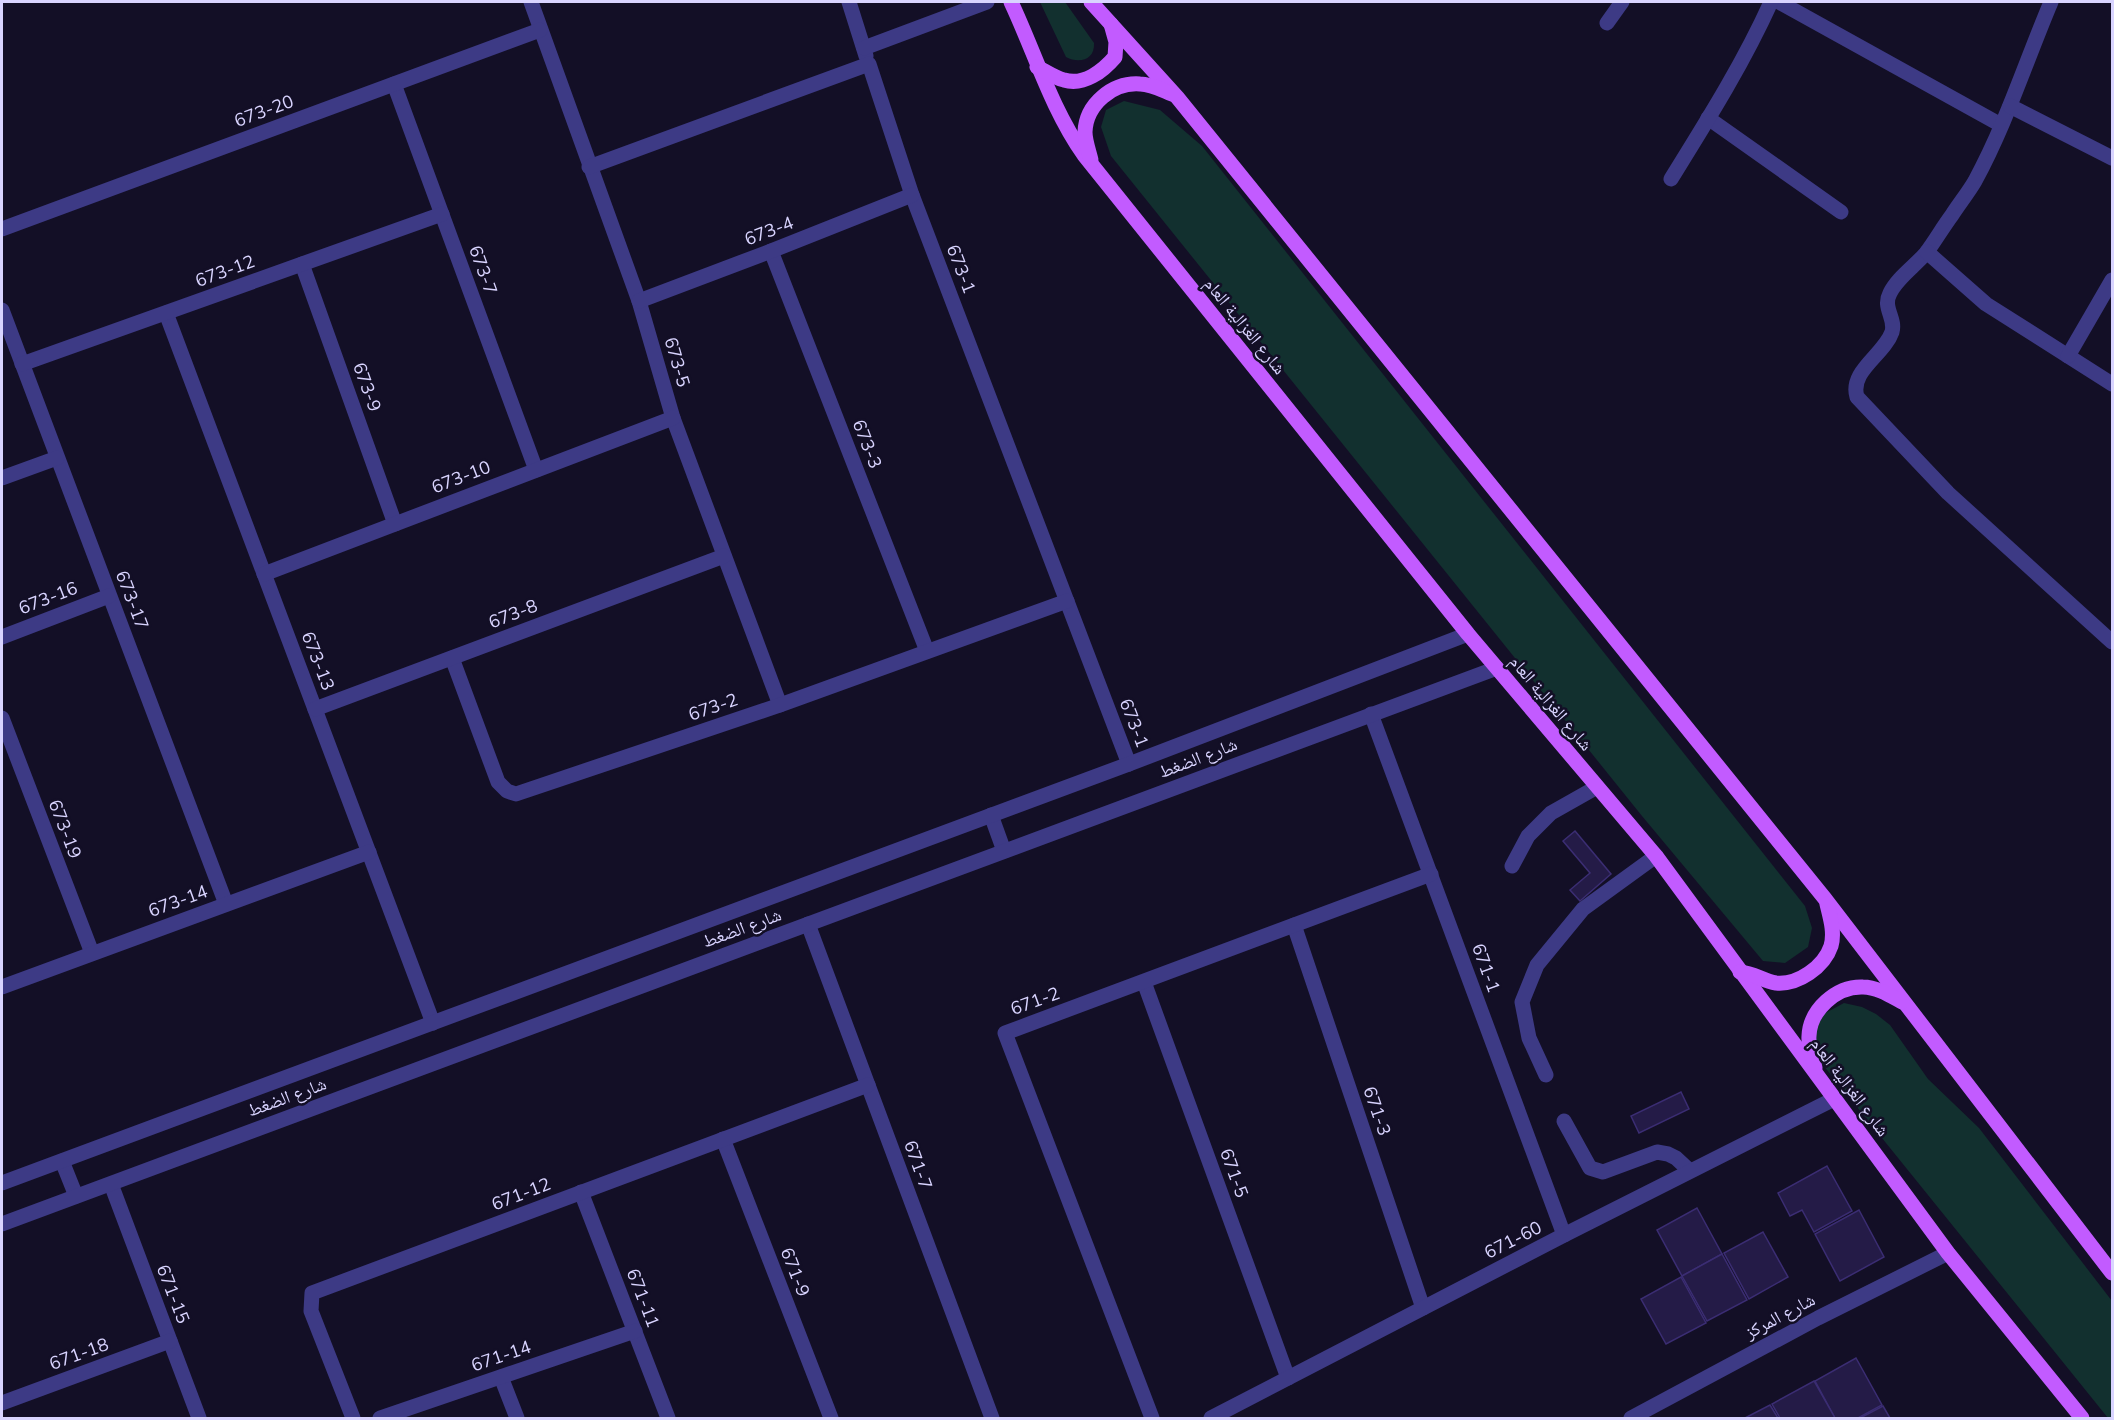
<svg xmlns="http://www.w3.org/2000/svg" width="2114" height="1420" font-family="'Nunito Sans','Noto Naskh Arabic',sans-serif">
	<rect width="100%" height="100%" fill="#130f26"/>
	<g fill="#12302f">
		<path d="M1040 2H1065L1094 43C1095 60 1079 64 1066 57Z"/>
		<polygon points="1124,101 1160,110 1202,146 1805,906 1812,928 1808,947 1785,963 1763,961 1642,816 1111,156 1101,127 1106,110"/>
		<polygon points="1844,1003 1862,1007 1876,1014 1890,1025 1928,1079 1979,1128 2112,1301 2112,1418 2108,1418 1819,1060 1810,1037 1818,1017"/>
	</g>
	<g fill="#241b47" stroke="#3b2d73" stroke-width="1.5">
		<polygon points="1575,831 1611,874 1580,901 1570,890 1590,873 1563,841"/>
		<polygon points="1681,1092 1689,1109 1639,1133 1631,1116"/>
		<polygon points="1827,1166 1852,1211 1814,1232 1802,1210 1790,1216 1778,1193"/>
		<polygon points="1697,1208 1722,1254 1682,1276 1657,1230"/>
		<polygon points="1859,1210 1884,1257 1840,1281 1815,1234"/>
		<polygon points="1763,1232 1788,1277 1749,1299 1724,1253"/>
		<polygon points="1722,1254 1747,1300 1707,1321 1682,1276"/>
		<polygon points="1681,1277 1706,1323 1666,1344 1641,1299"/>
		<polygon points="1856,1358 1882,1405 1858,1418 1835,1418 1815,1381"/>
		<polygon points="1814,1381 1835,1418 1780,1418 1772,1404"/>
		<polygon points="1770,1405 1778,1418 1745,1418"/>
		<polygon points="1883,1406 1890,1418 1860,1418"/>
	</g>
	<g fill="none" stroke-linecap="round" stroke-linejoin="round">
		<g stroke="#3d3a85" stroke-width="15">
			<polyline points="531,2 639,301 673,418 780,705"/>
			<polyline points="849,2 866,56"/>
			<polyline points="1779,2 2001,125"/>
			<path d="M2051 2C2026 61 2006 124 1975 181 1968 193 1959 204 1952 215 1943 227 1935 241 1926 253 1915 266 1897 278 1890 293 1882 308 1896 318 1892 332 1884 355 1849 371 1857 397L1948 493 2112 642"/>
			<polyline points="1607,23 1622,2"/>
			<polyline points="864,48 987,2"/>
			<polyline points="394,84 536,470"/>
			<polyline points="2010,106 2112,158"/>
			<polyline points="1708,118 1841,212"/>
			<polyline points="589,167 869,64 912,195 1129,764"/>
			<path d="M1671 179C1707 121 1743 64 1771 2"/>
			<polyline points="2,229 540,30"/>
			<polyline points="771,251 927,651"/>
			<polyline points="1927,252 1986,304 2112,384"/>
			<polyline points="302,264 395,524"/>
			<polyline points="639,301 771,251 912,195"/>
			<polyline points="2,310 226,904"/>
			<polyline points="166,313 433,1023"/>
			<polyline points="2068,356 2112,280"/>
			<polyline points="22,364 442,214"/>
			<polyline points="2,478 57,458"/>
			<polyline points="264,574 673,418"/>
			<polyline points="2,637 109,596"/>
			<polyline points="452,658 498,782 507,791 516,794 780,705 1067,601"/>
			<polyline points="315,709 724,556"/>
			<polyline points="1371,714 1564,1235"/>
			<polyline points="2,718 92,953"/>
			<polyline points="991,815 1004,851"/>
			<polyline points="1512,866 1528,836 1551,813 1597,787"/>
			<polyline points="808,924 992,1418"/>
			<polyline points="1294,925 1423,1308"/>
			<polyline points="1144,982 1288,1378"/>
			<polyline points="2,987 369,852"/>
			<polyline points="1546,1075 1529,1038 1522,1002 1537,965 1583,909 1656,856"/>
			<polyline points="1564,1121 1590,1168 1603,1172 1657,1152 1668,1154 1676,1158 1690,1171"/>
			<polyline points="723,1139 831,1418"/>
			<polyline points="62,1161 76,1196"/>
			<polyline points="2,1183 1129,764 1468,634"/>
			<polyline points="111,1184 199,1418"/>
			<polyline points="581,1192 668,1418"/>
			<polyline points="2,1224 1497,668"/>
			<polyline points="501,1377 517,1418"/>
			<polyline points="2,1403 170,1341"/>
			<polyline points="353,1418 311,1311 312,1293 868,1085"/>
			<polyline points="380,1418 635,1331"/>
			<polyline points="1152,1418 1005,1033 1431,874"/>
			<polyline points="1211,1418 1564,1235 1834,1099"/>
			<polyline points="1631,1418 1818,1318 1948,1253"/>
		</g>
		<g stroke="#c25bff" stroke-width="15">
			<path d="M1011 2C1035 53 1051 108 1084 155L1468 634 1656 856 1948 1253 2082 1418"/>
			<polyline points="1091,2 1177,97 1826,900 2112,1273"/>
			<path d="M1037 67C1045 71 1055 78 1064 80 1084 86 1103 71 1115 57L1116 42 1111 24"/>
			<path d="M1091 160C1089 151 1085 141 1085 132 1086 104 1113 82 1140 84 1151 84 1162 90 1172 94"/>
			<path d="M1740 972C1754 973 1763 981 1776 983 1798 985 1824 967 1831 946 1835 932 1830 917 1827 904"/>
			<path d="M1815 1068C1813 1058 1808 1046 1809 1036 1810 1010 1836 986 1863 987 1877 987 1891 996 1902 1002"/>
		</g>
	</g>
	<g text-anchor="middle" stroke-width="5" stroke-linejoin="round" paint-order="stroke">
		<g font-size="18" fill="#d9d4ff" stroke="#130f26">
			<text transform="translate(264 111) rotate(-20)" y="6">673-20</text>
			<text transform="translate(769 231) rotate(-21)" y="6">673-4</text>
			<text transform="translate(961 269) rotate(69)" y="6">673-1</text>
			<text transform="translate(483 270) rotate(70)" y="6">673-7</text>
			<text transform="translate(225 271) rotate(-20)" y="6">673-12</text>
			<text transform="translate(1245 326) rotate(51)" y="6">شارع الغزالية العام</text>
			<text transform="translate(677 362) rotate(74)" y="6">673-5</text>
			<text transform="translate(367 387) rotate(70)" y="6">673-9</text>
			<text transform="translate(867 444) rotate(69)" y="6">673-3</text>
			<text transform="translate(461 477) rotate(-21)" y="6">673-10</text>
			<text transform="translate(48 598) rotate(-21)" y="6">673-16</text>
			<text transform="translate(132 600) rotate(69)" y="6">673-17</text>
			<text transform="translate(513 614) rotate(-21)" y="6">673-8</text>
			<text transform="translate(318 661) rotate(69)" y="6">673-13</text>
			<text transform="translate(1551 703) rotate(50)" y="6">شارع الغزالية العام</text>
			<text transform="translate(713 707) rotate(-19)" y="6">673-2</text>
			<text transform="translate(1134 723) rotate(69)" y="6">673-1</text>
			<text transform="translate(1198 758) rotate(-21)" y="6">شارع الضغط</text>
			<text transform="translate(65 829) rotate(69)" y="6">673-19</text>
			<text transform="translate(178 901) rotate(-20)" y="6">673-14</text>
			<text transform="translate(742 928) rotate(-20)" y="6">شارع الضغط</text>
			<text transform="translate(1486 968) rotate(70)" y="6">671-1</text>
			<text transform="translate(1035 1001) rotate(-20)" y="6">671-2</text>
			<text transform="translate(1850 1087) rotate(53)" y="6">شارع الغزالية العام</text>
			<text transform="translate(287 1097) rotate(-20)" y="6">شارع الضغط</text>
			<text transform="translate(1377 1111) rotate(71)" y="6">671-3</text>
			<text transform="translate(918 1165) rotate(70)" y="6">671-7</text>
			<text transform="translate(1234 1173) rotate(70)" y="6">671-5</text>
			<text transform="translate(521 1194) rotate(-21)" y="6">671-12</text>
			<text transform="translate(1513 1240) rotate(-27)" y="6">671-60</text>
			<text transform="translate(795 1272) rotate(69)" y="6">671-9</text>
			<text transform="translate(173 1294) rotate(69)" y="6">671-15</text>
			<text transform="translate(643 1298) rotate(69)" y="6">671-11</text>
			<text transform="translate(1780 1316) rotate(-28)" y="6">شارع المركز</text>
			<text transform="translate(79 1354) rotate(-20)" y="6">671-18</text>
			<text transform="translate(501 1356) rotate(-19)" y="6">671-14</text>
		</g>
	</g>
	<rect width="2114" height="1420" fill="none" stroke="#d9d4ff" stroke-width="6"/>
</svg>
